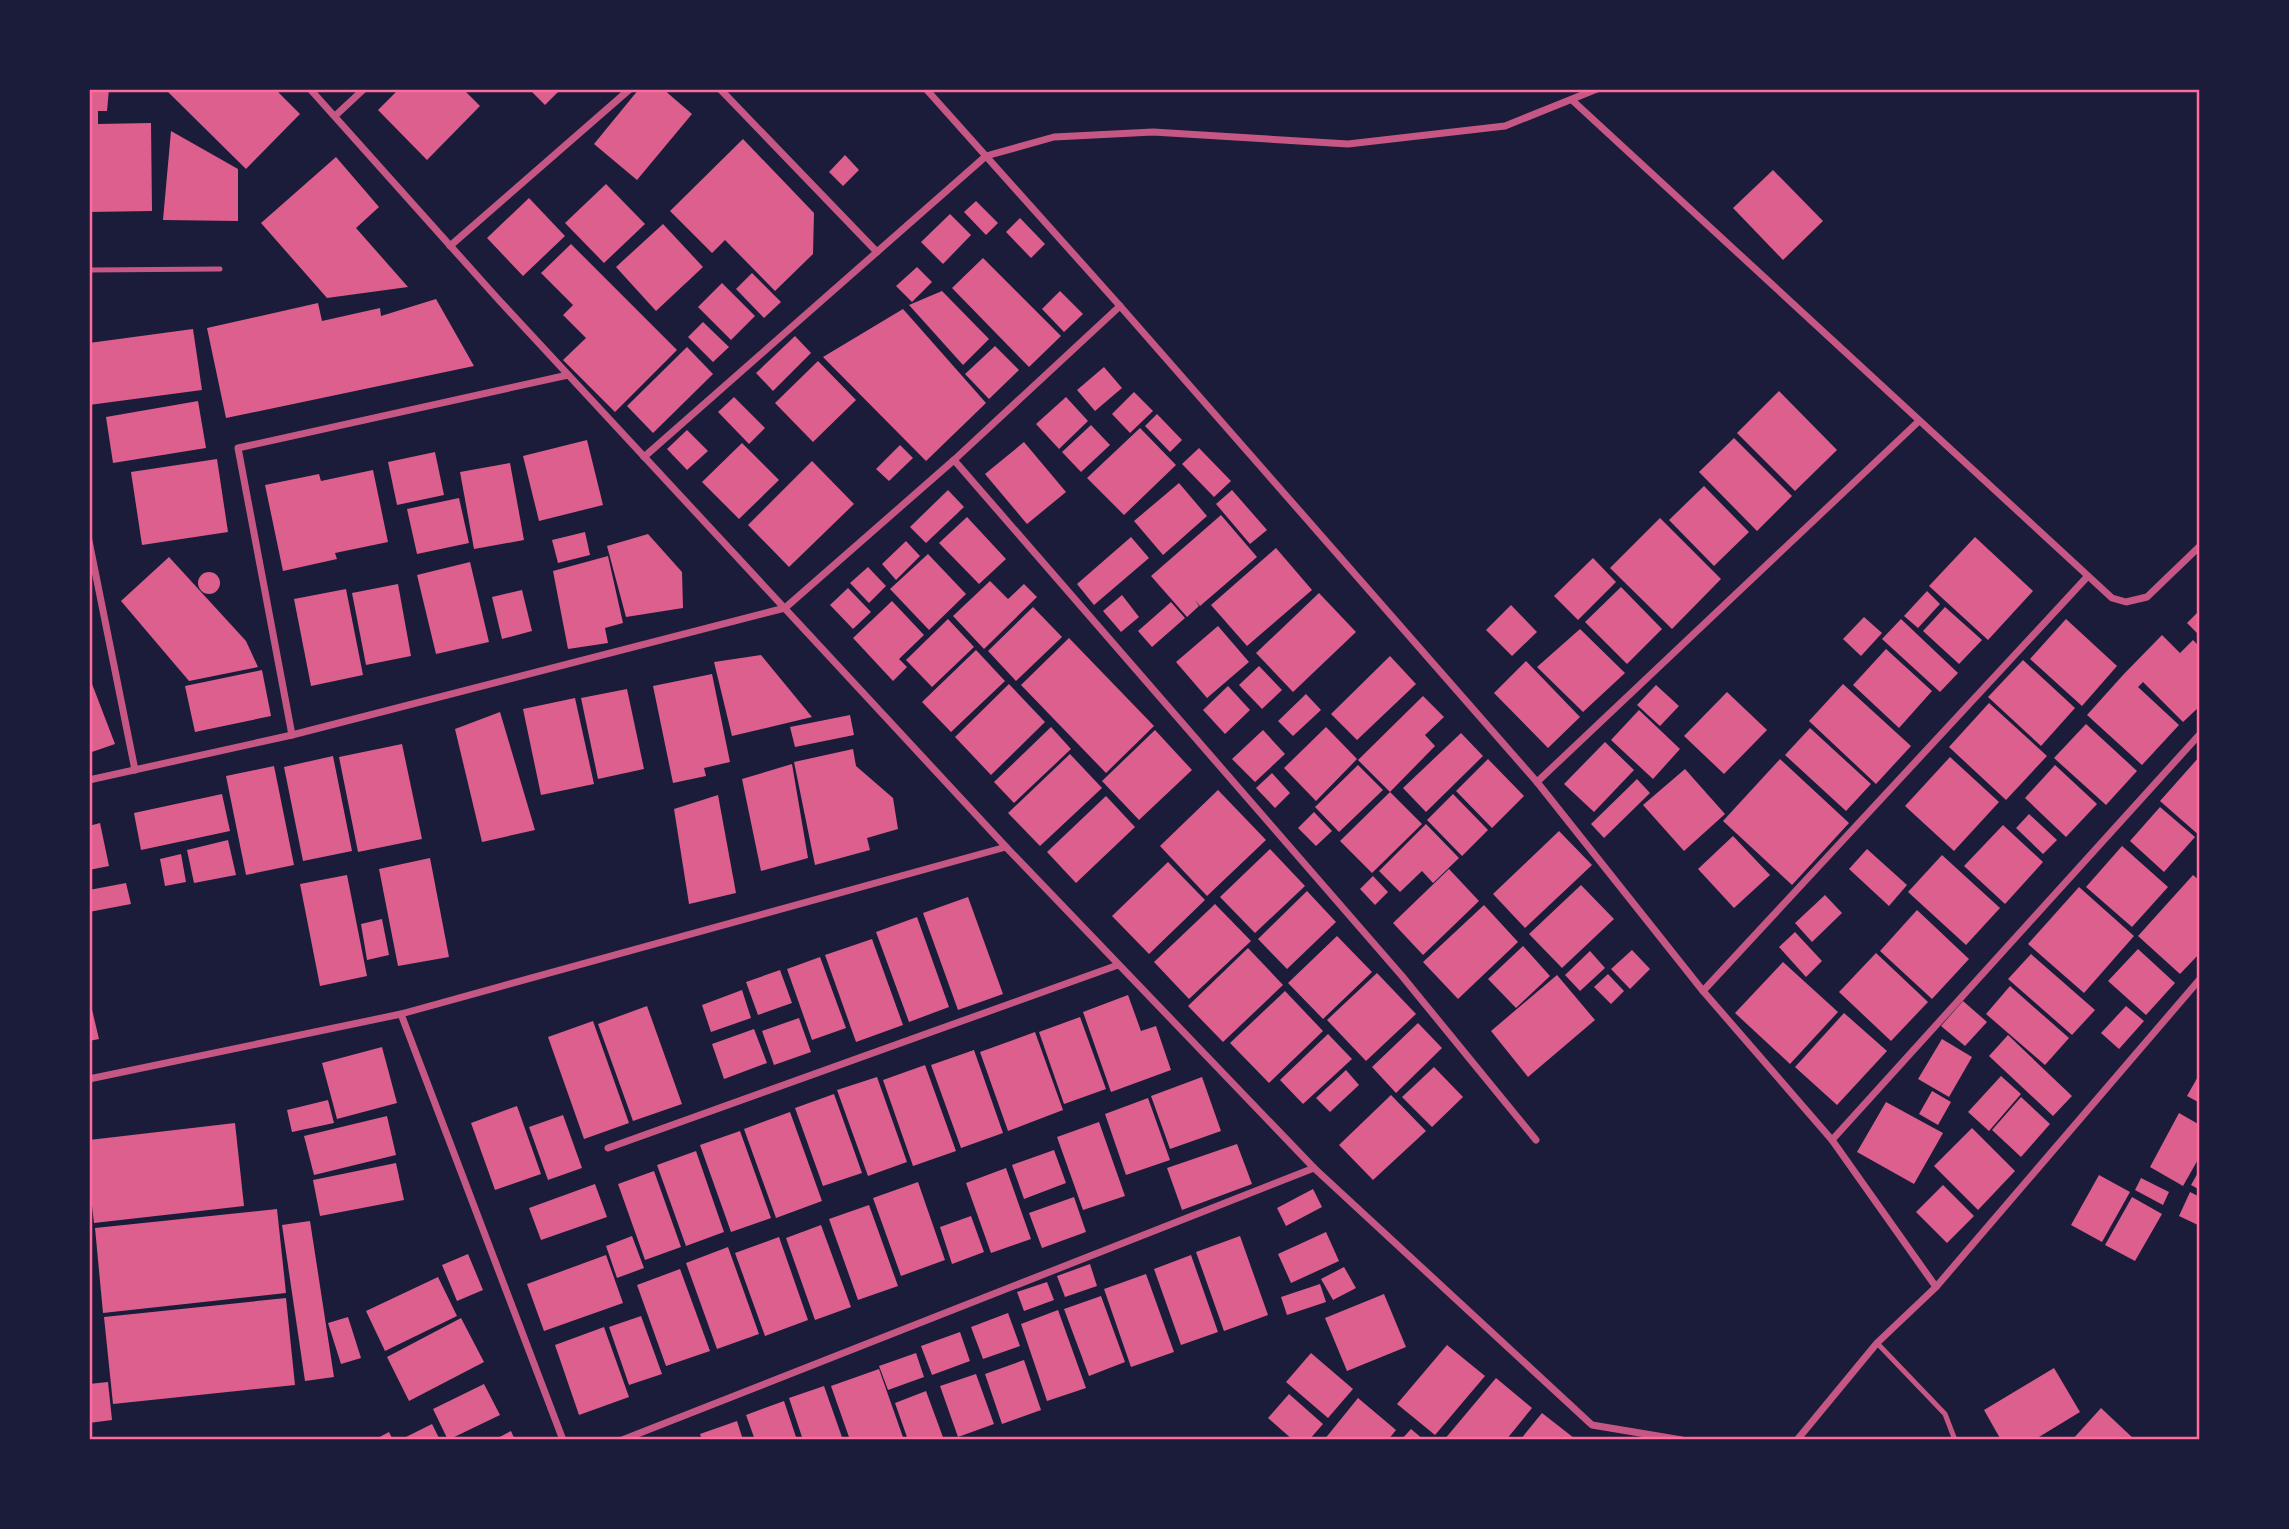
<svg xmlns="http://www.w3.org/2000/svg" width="2289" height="1529" font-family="Montserrat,sans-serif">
	<rect width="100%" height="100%" fill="#1b1b3a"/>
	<g fill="#dd5f8e">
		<polygon points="89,89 109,89 107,111 98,111 98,124 151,123 152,211 89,212"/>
		<polygon points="165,89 275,89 300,114 246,169"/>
		<polygon points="399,89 463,89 480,106 427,160 378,110"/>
		<polygon points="529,89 561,89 545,105"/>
		<polygon points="639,89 663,89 692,114 637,180 594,144"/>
		<polygon points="171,131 238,169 238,221 163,220"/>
		<polygon points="743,139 814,213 813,254 775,291 725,240 712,253 670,211"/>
		<polygon points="845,155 859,170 843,186 829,172"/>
		<polygon points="336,157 379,207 356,228 408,287 327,298 261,223"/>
		<polygon points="1773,170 1823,221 1783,260 1733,208"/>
		<polygon points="606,184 645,224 604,263 565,223"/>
		<polygon points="529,198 565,236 523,276 487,238"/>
		<polygon points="976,201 998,223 986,235 964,212"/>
		<polygon points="950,214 971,235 943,264 921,242"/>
		<polygon points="1020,218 1045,244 1031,258 1006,232"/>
		<polygon points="663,224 703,267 656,311 616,267"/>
		<polygon points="571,244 677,350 615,412 563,360 586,338 563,315 573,305 541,273"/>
		<polygon points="983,258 1061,336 1029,367 952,288"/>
		<polygon points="917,267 932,282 912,302 896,286"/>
		<polygon points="752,273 781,302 764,318 736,289"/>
		<polygon points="722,283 755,316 731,340 698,307"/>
		<polygon points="942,291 989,339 963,365 909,305"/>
		<polygon points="1060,291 1083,314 1064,332 1042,309"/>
		<polygon points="436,299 474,366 226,418 207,328 318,303 322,321 380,308 381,316"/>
		<polygon points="903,309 986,403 926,461 823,357"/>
		<polygon points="703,322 729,347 713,362 688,337"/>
		<polygon points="193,329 202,390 89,405 89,343"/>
		<polygon points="795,336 811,353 773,391 756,373"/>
		<polygon points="995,346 1019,370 989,399 965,374"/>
		<polygon points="687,347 713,374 653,433 627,406"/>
		<polygon points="818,361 856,400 813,442 775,403"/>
		<polygon points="1104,367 1122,388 1095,411 1077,390"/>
		<polygon points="1779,391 1837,450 1795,491 1737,433"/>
		<polygon points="1134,392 1153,411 1130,433 1112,414"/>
		<polygon points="734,397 765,428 749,444 718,412"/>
		<polygon points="1066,397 1088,421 1059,449 1036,424"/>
		<polygon points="198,401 206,448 113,463 106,417"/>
		<polygon points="1157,414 1182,440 1170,452 1145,426"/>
		<polygon points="1091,425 1110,445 1081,472 1062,452"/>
		<polygon points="1140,428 1176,465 1124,515 1087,478"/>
		<polygon points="687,430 708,451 687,470 667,449"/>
		<polygon points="1734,438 1792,496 1757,531 1699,472"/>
		<polygon points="587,440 603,505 539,521 523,456"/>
		<polygon points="1024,442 1066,492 1027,524 985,474"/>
		<polygon points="742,443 779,480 739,519 702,482"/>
		<polygon points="900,445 913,458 889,481 876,469"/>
		<polygon points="1199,448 1231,481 1214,497 1182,464"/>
		<polygon points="435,452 444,495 397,505 388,462"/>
		<polygon points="217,459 228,532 142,545 131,472"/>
		<polygon points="812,461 854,504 789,567 748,525"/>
		<polygon points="510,463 524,540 474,549 460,472"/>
		<polygon points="373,470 388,542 335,553 337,559 283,571 265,485 319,474 321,481"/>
		<polygon points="1179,483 1207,516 1163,555 1134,521"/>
		<polygon points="1704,486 1749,532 1714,566 1669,520"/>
		<polygon points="948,490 964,507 926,543 910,527"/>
		<polygon points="1232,490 1267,530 1250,544 1216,504"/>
		<polygon points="459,498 469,543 417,554 407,509"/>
		<polygon points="1221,515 1257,557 1200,606 1195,600 1199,606 1187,617 1151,576"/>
		<polygon points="967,517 1006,559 979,584 939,543"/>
		<polygon points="1660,518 1721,579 1672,629 1610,568"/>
		<polygon points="585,532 590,555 558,563 552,540"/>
		<polygon points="648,534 682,572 683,608 626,617 607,546"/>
		<polygon points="1131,537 1149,558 1094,605 1077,584"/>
		<polygon points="1975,537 2033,591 1988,640 1929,586"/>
		<polygon points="906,541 920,556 896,580 882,564"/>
		<polygon points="1276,548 1312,590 1247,646 1211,605"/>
		<polygon points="928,554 966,594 929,630 890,589"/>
		<polygon points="608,556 623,623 605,628 608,643 568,649 553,571"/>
		<polygon points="169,557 246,641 258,667 189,681 121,601"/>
		<polygon points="1593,558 1616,582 1578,620 1554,596"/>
		<polygon points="470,562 489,642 436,654 417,575"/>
		<polygon points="868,567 886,586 869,603 850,583"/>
		<circle cx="209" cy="583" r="11"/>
		<polygon points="990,581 1008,599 1024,584 1037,597 984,649 953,616"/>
		<polygon points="398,584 411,656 366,665 352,593"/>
		<polygon points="1621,587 1662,629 1627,664 1585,622"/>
		<polygon points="848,588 871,612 853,629 830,605"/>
		<polygon points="346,589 363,675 311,686 294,599"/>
		<polygon points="522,590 532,631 502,639 492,597"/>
		<polygon points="1927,591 1940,604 1918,628 1904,616"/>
		<polygon points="1319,593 1356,632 1293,692 1256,653"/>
		<polygon points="1122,595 1139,617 1121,632 1103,611"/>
		<polygon points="892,601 924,635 899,659 907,667 893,681 853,638"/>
		<polygon points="1171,602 1185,618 1152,647 1138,631"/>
		<polygon points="1511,605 1537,632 1512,656 1486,630"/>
		<polygon points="1033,607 1062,637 1016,681 988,651"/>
		<polygon points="1945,607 1982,640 1959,664 1923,631"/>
		<polygon points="2200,610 2200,636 2187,623"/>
		<polygon points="1864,617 1882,633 1861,656 1843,639"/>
		<polygon points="948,619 974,647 932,687 906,660"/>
		<polygon points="1901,619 1958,673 1940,692 1882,639"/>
		<polygon points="2066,619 2117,666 2082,706 2030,659"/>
		<polygon points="1218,626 1249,662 1207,698 1176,662"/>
		<polygon points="1580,629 1625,673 1583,712 1537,667"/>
		<polygon points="2162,635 2180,653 2193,640 2200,647 2200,706 2183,722 2143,682 2138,687 2179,725 2142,765 2087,715 2123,675"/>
		<polygon points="1069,638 1154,726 1106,773 1021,685"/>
		<polygon points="1886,649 1932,691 1899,728 1853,685"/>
		<polygon points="976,650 1005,681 951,732 922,702"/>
		<polygon points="761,655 812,717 732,736 714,662"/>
		<polygon points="1390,656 1416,684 1357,740 1331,714"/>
		<polygon points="2023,660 2075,708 2041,746 1988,697"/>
		<polygon points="1526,661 1580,717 1548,748 1494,693"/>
		<polygon points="1259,666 1282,690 1262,709 1239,685"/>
		<polygon points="262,670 271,716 195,732 185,686"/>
		<polygon points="712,674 730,762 704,768 706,776 673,783 653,686"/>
		<polygon points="89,676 115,744 89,753"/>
		<polygon points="1009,684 1045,722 991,775 955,737"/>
		<polygon points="1843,684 1911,746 1876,784 1809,721"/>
		<polygon points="1656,685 1679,706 1660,726 1637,705"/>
		<polygon points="1228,686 1250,710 1225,734 1203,710"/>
		<polygon points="627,689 644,769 598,779 581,698"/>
		<polygon points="1727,692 1767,730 1724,774 1684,736"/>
		<polygon points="1306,694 1321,710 1293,736 1278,721"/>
		<polygon points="1423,696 1444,717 1425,735 1435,746 1390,792 1358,760"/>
		<polygon points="575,698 594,784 541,795 523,709"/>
		<polygon points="1989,703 2047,756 2006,800 1949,747"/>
		<polygon points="1639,710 1680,749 1653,779 1611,740"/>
		<polygon points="500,712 535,830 482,842 455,729"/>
		<polygon points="850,715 854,735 795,747 790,727"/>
		<polygon points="2086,724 2137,771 2106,805 2054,758"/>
		<polygon points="1051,727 1071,749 1014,803 994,782"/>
		<polygon points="1326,727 1357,759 1316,801 1284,768"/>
		<polygon points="1810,728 1871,784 1846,811 1785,755"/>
		<polygon points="1155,730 1192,770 1139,820 1102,781"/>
		<polygon points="1263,730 1285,754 1255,782 1232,759"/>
		<polygon points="1461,733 1483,756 1426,812 1403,788"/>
		<polygon points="1605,742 1634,770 1594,812 1564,784"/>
		<polygon points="402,744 422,839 358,852 339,757"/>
		<polygon points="853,749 856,766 893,798 898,829 867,838 870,850 815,865 794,762"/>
		<polygon points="1070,754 1102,788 1040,846 1008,813"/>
		<polygon points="333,756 352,851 303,861 284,767"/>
		<polygon points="2200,756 2200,836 2160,801"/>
		<polygon points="1950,757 1999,802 1954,851 1905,806"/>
		<polygon points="1488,759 1524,796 1492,828 1456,791"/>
		<polygon points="1780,759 1849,823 1792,885 1723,821"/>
		<polygon points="792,764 808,858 761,871 742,779"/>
		<polygon points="1358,765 1383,790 1339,832 1315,807"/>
		<polygon points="2055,765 2097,804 2066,837 2025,798"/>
		<polygon points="274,766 294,865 246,875 226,776"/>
		<polygon points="1685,769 1725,814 1684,851 1643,805"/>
		<polygon points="1272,773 1290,793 1275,808 1256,788"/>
		<polygon points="1637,779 1650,793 1604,838 1591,824"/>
		<polygon points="1218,790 1266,840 1207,896 1160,846"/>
		<polygon points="1390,792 1422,824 1372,873 1340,841"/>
		<polygon points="222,794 230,831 141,850 134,813"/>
		<polygon points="1453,794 1488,830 1462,856 1427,820"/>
		<polygon points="718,795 736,893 689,904 674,809"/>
		<polygon points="1106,796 1135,827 1076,883 1047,852"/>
		<polygon points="2160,807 2195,837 2164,872 2130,841"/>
		<polygon points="1314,812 1332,831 1316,846 1298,828"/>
		<polygon points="2029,814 2057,840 2043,854 2016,828"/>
		<polygon points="100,823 109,866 89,870 89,826"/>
		<polygon points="1426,824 1459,858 1433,883 1422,871 1400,892 1379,871"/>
		<polygon points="2003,825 2043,862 2005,904 1964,866"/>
		<polygon points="1559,831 1592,865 1525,928 1493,894"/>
		<polygon points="1733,836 1770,875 1734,908 1698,869"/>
		<polygon points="228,840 236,875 194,883 187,850"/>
		<polygon points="2122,846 2168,887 2132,927 2086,887"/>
		<polygon points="1270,849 1305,886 1255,933 1220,897"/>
		<polygon points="1867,849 1907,885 1889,906 1849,869"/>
		<polygon points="181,854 186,882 165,886 160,859"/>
		<polygon points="1942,855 2000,908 1966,945 1908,892"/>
		<polygon points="430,858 449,957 398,966 379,869"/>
		<polygon points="1168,862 1205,900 1149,954 1112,916"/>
		<polygon points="1449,869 1479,901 1423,955 1393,923"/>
		<polygon points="347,875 367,976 320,986 300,884"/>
		<polygon points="2193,875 2200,881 2200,953 2180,974 2138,936"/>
		<polygon points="1373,876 1388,892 1375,905 1360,889"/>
		<polygon points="126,883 131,904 89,912 89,890"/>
		<polygon points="1581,885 1614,919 1562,968 1529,934"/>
		<polygon points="2079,887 2134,936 2084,993 2028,944"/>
		<polygon points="1307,891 1336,922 1287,969 1258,939"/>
		<polygon points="1825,895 1842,913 1812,942 1795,923"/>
		<polygon points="968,897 1003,994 958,1010 923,913"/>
		<polygon points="1215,904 1251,941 1189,999 1154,962"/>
		<polygon points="1484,905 1518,942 1458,999 1423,962"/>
		<polygon points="1917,910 1969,959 1932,999 1880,951"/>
		<polygon points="917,917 949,1007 909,1022 876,932"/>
		<polygon points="382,919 389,955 367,960 361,924"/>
		<polygon points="1795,932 1822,961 1806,977 1779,947"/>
		<polygon points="1337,936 1372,972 1323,1019 1288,983"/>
		<polygon points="872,939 903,1025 856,1042 825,955"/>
		<polygon points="1523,946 1550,976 1516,1008 1488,979"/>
		<polygon points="1248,948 1283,985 1223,1042 1188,1006"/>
		<polygon points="2138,949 2175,983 2146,1015 2108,981"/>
		<polygon points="1632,950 1650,969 1630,989 1611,969"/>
		<polygon points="1590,951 1605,968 1580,991 1565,975"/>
		<polygon points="1876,953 1928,1002 1891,1041 1839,992"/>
		<polygon points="2031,954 2095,1010 2072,1035 2008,979"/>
		<polygon points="820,957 846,1028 812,1040 787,969"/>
		<polygon points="1783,962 1838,1012 1790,1064 1735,1013"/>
		<polygon points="780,970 792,1003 758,1015 746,982"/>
		<polygon points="1377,973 1416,1014 1366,1061 1327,1020"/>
		<polygon points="1608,974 1624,991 1611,1004 1594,987"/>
		<polygon points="1557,975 1595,1020 1528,1077 1491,1031"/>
		<polygon points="2010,986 2069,1038 2045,1065 1986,1014"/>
		<polygon points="742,990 751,1018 711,1032 702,1005"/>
		<polygon points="1285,991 1323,1031 1269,1083 1230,1043"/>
		<polygon points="1128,995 1141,1031 1156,1026 1171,1070 1111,1092 1083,1012"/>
		<polygon points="89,997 99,1039 89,1041"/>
		<polygon points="1963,1001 1987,1022 1965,1046 1941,1026"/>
		<polygon points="647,1006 682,1104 633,1121 598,1024"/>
		<polygon points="2126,1006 2144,1021 2119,1049 2101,1033"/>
		<polygon points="1844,1013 1887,1051 1837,1105 1795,1067"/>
		<polygon points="1080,1017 1106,1089 1064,1104 1039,1032"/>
		<polygon points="799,1018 811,1052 774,1065 762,1031"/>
		<polygon points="593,1021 629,1123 584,1139 548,1037"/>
		<polygon points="1418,1023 1442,1048 1396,1093 1372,1067"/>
		<polygon points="754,1029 767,1063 724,1079 712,1044"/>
		<polygon points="1035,1032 1063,1110 1008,1131 980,1052"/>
		<polygon points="1328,1034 1352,1059 1303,1104 1280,1080"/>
		<polygon points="2008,1035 2072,1096 2053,1116 1989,1056"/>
		<polygon points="1942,1039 1972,1057 1949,1097 1918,1079"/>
		<polygon points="382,1047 397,1103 337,1119 322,1063"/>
		<polygon points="974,1050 1003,1133 961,1148 931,1065"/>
		<polygon points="925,1065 956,1151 913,1166 883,1080"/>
		<polygon points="1434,1067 1463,1097 1432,1127 1402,1097"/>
		<polygon points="1346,1070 1359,1085 1330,1112 1316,1098"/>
		<polygon points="2200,1073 2200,1103 2187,1096"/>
		<polygon points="2001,1076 2021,1094 1989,1131 1968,1112"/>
		<polygon points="877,1077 907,1162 868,1176 837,1090"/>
		<polygon points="1202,1077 1221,1131 1170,1149 1151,1096"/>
		<polygon points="1932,1091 1951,1102 1938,1125 1919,1114"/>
		<polygon points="834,1094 862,1173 823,1186 795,1108"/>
		<polygon points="1391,1095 1426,1131 1373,1180 1339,1145"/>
		<polygon points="2021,1097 2050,1124 2021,1157 1992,1130"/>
		<polygon points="1148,1098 1170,1160 1126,1175 1105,1114"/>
		<polygon points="328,1100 334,1123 292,1132 287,1110"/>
		<polygon points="1886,1102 1943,1133 1914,1184 1857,1152"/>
		<polygon points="517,1106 541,1174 495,1190 471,1123"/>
		<polygon points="790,1112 822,1201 776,1218 744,1129"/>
		<polygon points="2179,1113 2200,1125 2200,1156 2183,1186 2150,1167"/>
		<polygon points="563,1115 582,1168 548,1180 529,1127"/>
		<polygon points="387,1116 396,1155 314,1175 304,1136"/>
		<polygon points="1099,1122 1125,1196 1083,1210 1057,1137"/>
		<polygon points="235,1123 244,1206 94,1223 89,1179 89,1140"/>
		<polygon points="1972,1128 2015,1171 1978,1210 1934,1166"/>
		<polygon points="740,1131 771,1218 731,1232 700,1145"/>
		<polygon points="1237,1144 1252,1184 1182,1210 1167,1168"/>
		<polygon points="1054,1150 1066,1183 1024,1199 1012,1165"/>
		<polygon points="696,1151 724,1232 686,1246 657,1165"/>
		<polygon points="396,1163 404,1200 320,1216 313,1180"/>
		<polygon points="1006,1168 1031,1239 991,1253 966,1183"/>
		<polygon points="2200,1169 2200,1190 2191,1185"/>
		<polygon points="654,1171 681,1247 645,1260 618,1184"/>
		<polygon points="2099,1175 2130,1192 2102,1242 2071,1225"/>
		<polygon points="2141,1178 2169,1192 2163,1205 2135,1190"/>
		<polygon points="918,1182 945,1260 901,1276 873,1198"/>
		<polygon points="595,1184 607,1217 541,1240 529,1208"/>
		<polygon points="1943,1185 1974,1216 1947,1243 1916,1212"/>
		<polygon points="1313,1189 1322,1207 1286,1226 1277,1208"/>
		<polygon points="2190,1192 2200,1197 2200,1226 2179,1216"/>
		<polygon points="1074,1197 1086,1232 1042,1248 1029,1213"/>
		<polygon points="2132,1197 2162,1214 2135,1261 2105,1245"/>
		<polygon points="869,1205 898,1286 858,1300 829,1219"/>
		<polygon points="277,1209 286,1293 103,1313 95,1228"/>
		<polygon points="971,1216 984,1252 952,1264 940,1227"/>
		<polygon points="310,1221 334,1377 305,1381 282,1225"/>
		<polygon points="821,1225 851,1307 815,1320 786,1238"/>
		<polygon points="1326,1232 1339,1261 1291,1283 1278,1254"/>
		<polygon points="632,1236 644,1268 617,1278 606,1246"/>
		<polygon points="1240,1236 1268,1315 1224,1331 1196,1252"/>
		<polygon points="779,1237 808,1320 765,1336 735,1253"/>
		<polygon points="728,1247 759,1334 717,1349 686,1263"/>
		<polygon points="468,1254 483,1290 457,1301 442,1265"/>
		<polygon points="606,1255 623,1303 544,1331 527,1284"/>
		<polygon points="1191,1255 1218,1332 1181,1345 1154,1269"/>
		<polygon points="1090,1264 1097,1286 1065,1297 1057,1276"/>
		<polygon points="1344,1267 1356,1288 1333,1300 1321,1279"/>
		<polygon points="680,1269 710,1351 666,1366 637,1285"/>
		<polygon points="1146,1274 1174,1352 1131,1367 1104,1289"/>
		<polygon points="438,1277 457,1316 385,1351 366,1311"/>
		<polygon points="1047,1282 1054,1300 1024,1311 1017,1292"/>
		<polygon points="1320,1284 1326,1302 1287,1315 1281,1297"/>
		<polygon points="1384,1294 1406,1347 1347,1371 1325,1318"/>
		<polygon points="1101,1296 1125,1362 1089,1376 1064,1309"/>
		<polygon points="286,1298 295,1385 113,1404 104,1317"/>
		<polygon points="1058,1310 1086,1388 1047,1401 1021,1324"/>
		<polygon points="1008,1313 1020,1346 983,1359 971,1327"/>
		<polygon points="641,1316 662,1374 629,1385 609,1327"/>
		<polygon points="348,1317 361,1358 341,1364 328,1323"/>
		<polygon points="461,1318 484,1362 409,1401 387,1357"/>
		<polygon points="604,1327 629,1397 579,1415 555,1345"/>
		<polygon points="960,1332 970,1361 932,1375 921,1346"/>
		<polygon points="1447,1345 1485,1376 1435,1435 1397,1404"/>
		<polygon points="916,1353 924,1377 888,1390 879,1366"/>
		<polygon points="1311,1353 1353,1389 1328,1418 1286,1382"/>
		<polygon points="1024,1360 1041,1410 1002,1424 985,1374"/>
		<polygon points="2054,1368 2080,1412 2034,1440 2001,1440 1984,1410"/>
		<polygon points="879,1369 904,1440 850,1440 831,1386"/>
		<polygon points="976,1374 994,1424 958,1437 940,1386"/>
		<polygon points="1496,1378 1532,1408 1506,1440 1444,1440"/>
		<polygon points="108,1382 112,1420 89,1423 89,1384"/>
		<polygon points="484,1384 500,1415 448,1440 433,1409"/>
		<polygon points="824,1386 843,1440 803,1440 789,1398"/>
		<polygon points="926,1391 944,1440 908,1440 895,1403"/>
		<polygon points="1289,1394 1323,1424 1309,1440 1293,1440 1268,1418"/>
		<polygon points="1358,1398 1396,1430 1388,1440 1324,1440"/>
		<polygon points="784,1401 797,1440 755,1440 746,1415"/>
		<polygon points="2101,1408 2135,1440 2072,1440"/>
		<polygon points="1542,1413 1574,1438 1572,1440 1520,1440"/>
		<polygon points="737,1421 743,1440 702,1440 700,1434"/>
		<polygon points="432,1424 440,1440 400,1440"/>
		<polygon points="1411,1429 1424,1440 1401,1440"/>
		<polygon points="511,1431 515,1440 494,1440"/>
		<polygon points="389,1432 393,1440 374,1440"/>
	</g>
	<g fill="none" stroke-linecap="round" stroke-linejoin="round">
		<g stroke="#c65784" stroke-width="5">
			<polyline points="89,270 220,269"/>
			<polyline points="1877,1343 1945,1414 1955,1440"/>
		</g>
		<g stroke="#c65784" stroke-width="7">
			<polyline points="310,89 497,298 1006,847 1314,1168 1592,1425 1682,1440"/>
			<polyline points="720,89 877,252"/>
			<polyline points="926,89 1120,306 1537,782 1703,991 1832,1140 1936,1287"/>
			<polyline points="1572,100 2112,598 2126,602 2147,597 2200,546"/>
			<polyline points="335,116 364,89"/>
			<polyline points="450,246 630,89"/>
			<polyline points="644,457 986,156 1054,137 1153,132 1348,144 1505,126 1597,89"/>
			<polyline points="954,460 1402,976 1536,1140"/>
			<polyline points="89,541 135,770"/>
			<polyline points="292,735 238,448 568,375"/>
			<polyline points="89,780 292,735 785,608 954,460 1120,306"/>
			<polyline points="1537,782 1919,421"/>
			<polyline points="1703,991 2087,577"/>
			<polyline points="401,1014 563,1440"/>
			<polyline points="89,1079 401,1014 1006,847"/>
			<polyline points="1832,1140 2200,734"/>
			<polyline points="608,1148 1118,965"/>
			<polyline points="622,1440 1314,1168"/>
			<polyline points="1797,1440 1877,1343 1936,1287 2200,979"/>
		</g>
	</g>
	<rect width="2289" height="1529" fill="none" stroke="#1b1b3a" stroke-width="182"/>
	<rect x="91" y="91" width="2107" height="1347" fill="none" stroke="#ff6b9d" stroke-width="2.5"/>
</svg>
